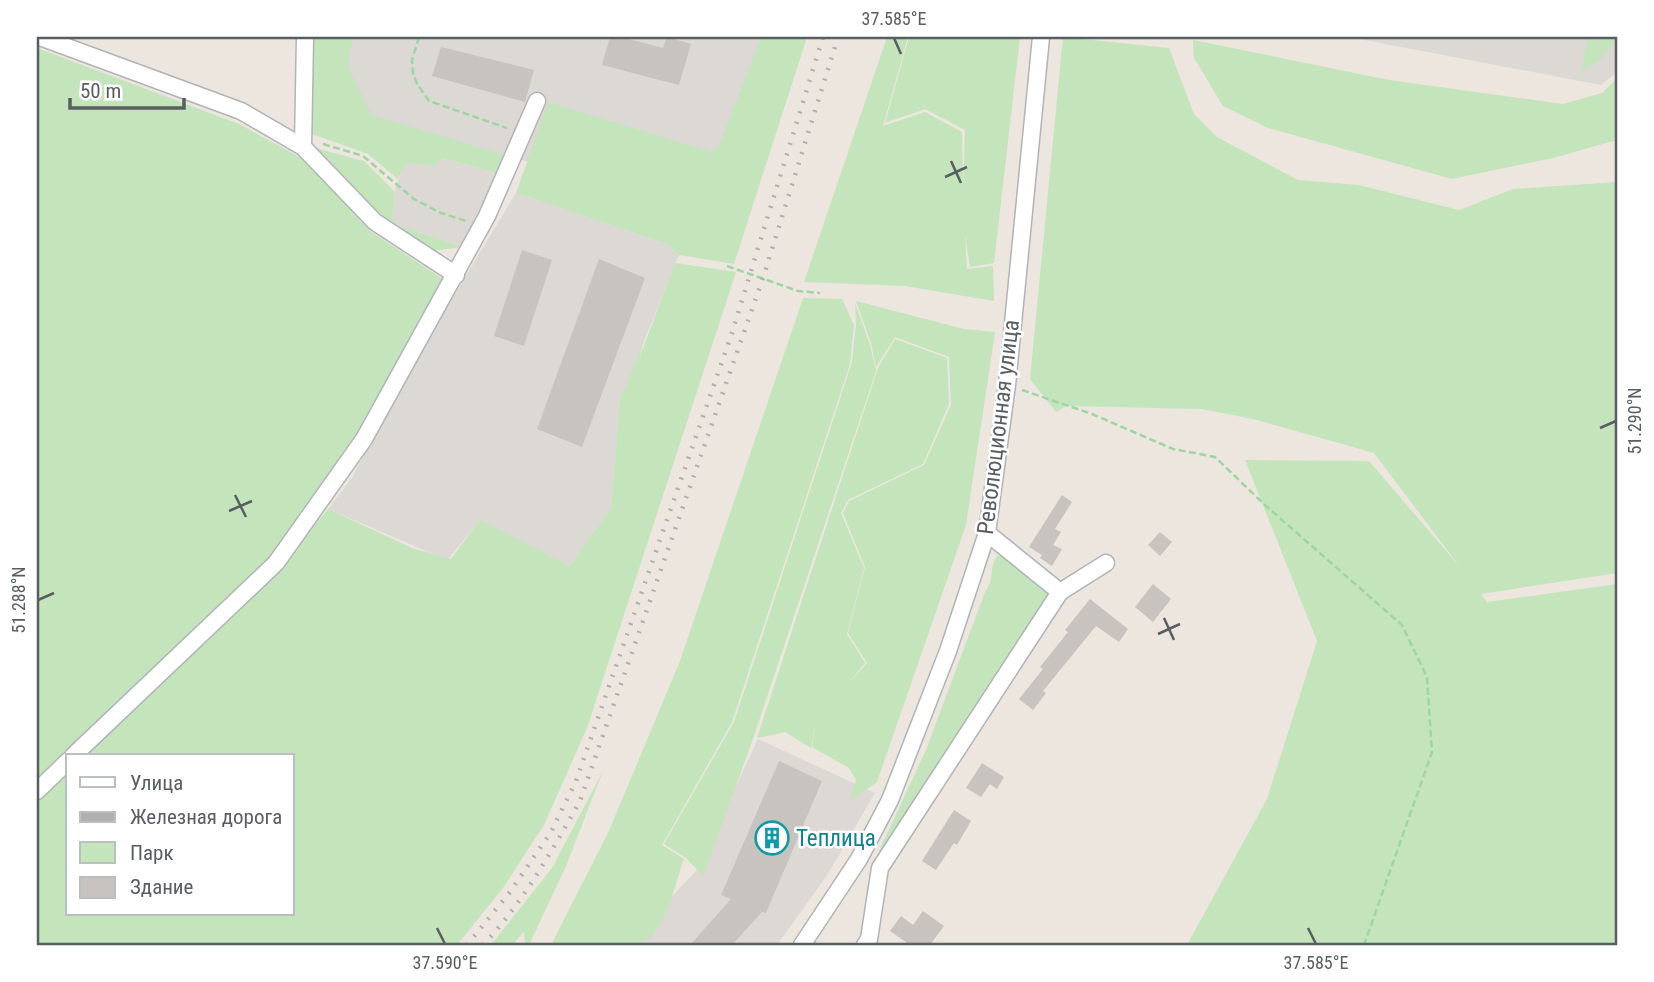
<svg xmlns="http://www.w3.org/2000/svg" width="1654" height="982" font-family="'Roboto Condensed',sans-serif">
	<rect width="100%" height="100%" fill="#ece6df"/>
	<g fill="#dcd8d4">
		<polygon points="349,37 791,37 721,216 359,114 341,67"/>
		<polygon points="1349,37 1617,37 1617,72 1601,85"/>
		<polygon points="441,158 497,173 462,247 397,225 392,217 396,185 407,161 434,167"/>
		<polygon points="516,193 667,244 679,255 620,400 611,508 570,566 480,521 447,560 328,509 352,478 398,388"/>
		<polygon points="758,739 875,793 826,877 777,945 626,945 696,871"/>
	</g>
	<g fill="#c4e4bb">
		<polygon points="312,37 353,37 348,62 355,83 372,115 505,155 497,173 442,158 434,167 407,162 398,179 368,154 312,134"/>
		<polygon points="761,37 807,37 734,264 679,255 667,244 516,193 548,102 711,152 719,146"/>
		<polygon points="887,37 908,37 883,126 925,112 962,132 963,188 965,130 925,109 885,123 909,37 1020,37 994,263 970,267 965,234 967,269 993,266 994,301 905,286 804,282"/>
		<polygon points="1063,37 1169,48 1194,114 1217,137 1298,180 1359,185 1459,210 1513,189 1617,182 1617,573 1481,594 1487,602 1617,584 1617,945 1187,945 1267,799 1317,641 1245,460 1369,461 1460,567 1374,453 1253,419 1201,409 1066,406 1056,412 1030,379"/>
		<polygon points="1588,37 1617,37 1617,40 1600,60 1581,71"/>
		<polygon points="1193,40 1389,80 1563,104 1602,93 1617,78 1617,140 1553,158 1452,179 1268,128 1223,106 1194,58"/>
		<polygon points="37,48 239,124 303,159 370,231 443,279 355,438 270,557 37,778"/>
		<polygon points="308,146 364,161 395,192 392,217 397,225 462,247 433,251 383,219"/>
		<polygon points="675,263 736,272 587,728 544,825 503,888 457,945 37,945 37,797 68,768 68,914 292,914 292,756 81,756 291,553 328,509 412,548 451,559 480,520 570,566 611,508 620,400 644,340 639,359"/>
		<path d="M803 298 842 299 854 325 850 364 732 722 662 845 684 859C676 881 668 919 652 935 636 953 575 945 551 945L608 833 680 661Z"/>
		<polygon points="856,301 964,329 995,332 966,525 877,782 850,801 856,780 849,768 812,747 816,721 811,748 785,732 757,738 878,368 895,339 947,358 949,404 923,464 848,500 841,513 864,568 847,634 865,663 847,685 867,663 848,633 865,567 843,513 849,501 924,465 951,405 949,357 895,337 876,367 871,343"/>
		<polygon points="855,303 870,345 876,371 754,736 703,876 686,858 664,844 734,722 852,362 856,324"/>
		<path d="M1005 555 1052 593 881 853 879 851 926 750 985 592C996 577 988 569 997 556Z"/>
		<polygon points="603,771 566,866 529,945 525,945 524,931 513,945 491,945 552,868"/>
	</g>
	<g fill="#c8c3bf">
		<polygon points="610,37 621,37 663,48 667,37 691,44 679,85 602,65"/>
		<polygon points="441,47 534,70 525,102 432,76"/>
		<polygon points="522,250 552,260 524,346 494,336"/>
		<polygon points="599,259 645,278 582,447 537,429"/>
		<polygon points="1062,495 1072,502 1055,529 1061,532 1053,545 1062,549 1052,566 1040,558 1042,555 1029,547"/>
		<polygon points="1160,532 1172,542 1160,556 1148,545"/>
		<polygon points="1153,584 1171,599 1153,622 1135,607"/>
		<polygon points="1090,599 1128,629 1119,642 1096,626 1043,691 1046,693 1033,710 1019,699 1043,669 1040,667 1068,632 1065,630"/>
		<polygon points="779,761 822,781 766,913 762,912 732,945 690,945 731,899 721,895"/>
		<polygon points="982,763 1004,777 997,789 990,784 981,797 966,788"/>
		<polygon points="954,810 971,821 957,845 954,843 936,870 922,861"/>
		<polygon points="923,911 944,926 930,945 910,945 890,931 901,916 913,925"/>
	</g>
	<g fill="none" stroke-linecap="round" stroke-linejoin="round">
		<defs>
			<g id="minor">
				<polyline points="40,37 241,111 303,147 375,222 456,275"/>
				<polyline points="303,147 305,37"/>
				<polyline points="1060,592 1106,563"/>
				<polyline points="73,756 276,563 364,439 487,216 537,101"/>
				<polyline points="37,791 68,761"/>
				<polyline points="802,945 859,859 890,800 948,651 987,533 1007,385 1041,37"/>
				<polyline points="865,945 869,939 880,868 1060,592 987,533"/>
			</g>
		</defs>
		<use href="#minor" stroke="#b0b4b7" stroke-width="19"/>
		<g stroke="#9ed6a1" stroke-width="2.5" stroke-dasharray="7 3.5" stroke-linecap="butt">
			<polyline points="419,37 412,60 413,73 417,84 429,101 507,128"/>
			<polyline points="323,144 363,156 414,199 441,213 466,221"/>
			<polyline points="727,266 798,291 820,293"/>
			<polyline points="1022,390 1092,414 1173,449 1215,457 1265,505 1402,625 1427,677 1432,752 1364,945"/>
		</g>
		<use href="#minor" stroke="#fff" stroke-width="16"/>
		<g stroke="#afb0b1" stroke-width="4.5" stroke-dasharray="2 9" stroke-linecap="butt">
			<polyline points="467,945 510,892 551,832 576,781 731,336 823,37"/>
			<path d="M483 945C523 903 551 852 580 801L763 278 838 37"/>
		</g>
	</g>
	<path fill="none" stroke="#585e61" stroke-width="2.5" d="M894 38 901 54M951 161 961 183M945 177 967 167M1600 428 1616 421M235 495 246 517M229 511 252 501M38 600 54 593M1164 618 1174 640M1158 634 1180 624M437 928 445 944M1308 928 1316 944"/>
	<defs>
		<symbol id="building-ring" viewBox="-11 -11 22 22"><circle r="9.5" fill="#fff" stroke="#0f9aa8" stroke-width="1.5"/><path d="M-4-6H4V6H1V3H-1V6H-4ZM-2.5-4.3h1.7v1.8h-1.7ZM.8-4.3h1.7v1.8H.8ZM-2.5-1h1.7V.8h-1.7ZM.8-1h1.7V.8H.8Z" fill="#0f9aa8"/></symbol>
	</defs>
	<g fill-rule="evenodd">
		<use href="#building-ring" x="753" y="819" width="38" height="38"/>
	</g>
	<g text-anchor="middle" stroke-width="5" stroke-linejoin="round" paint-order="stroke">
		<g font-size="23" fill="#585e61" stroke="#fff">
			<text transform="translate(998 427) rotate(-83)" y="8">Революционная улица</text>
		</g>
		<g font-size="23" fill="#0d838f" stroke="#fff" text-anchor="start">
			<text x="796" y="846">Теплица</text>
		</g>
	</g>
	<rect width="1654" height="982" fill="none" stroke="#ffffff" stroke-width="77"/>
	<rect x="66" y="754" width="228" height="161" fill="#ffffff" stroke="#bcbfc0" stroke-width="2"/>
	<rect x="80" y="777" width="35" height="10" fill="#ffffff" stroke="#bcbfc0" stroke-width="2"/>
	<text x="130" y="790" font-size="21" fill="#585e61">Улица</text>
	<rect x="80" y="812" width="35" height="10" fill="#afb0b1" stroke="#bcbfc0" stroke-width="2"/>
	<text x="130" y="824" font-size="21" fill="#585e61">Железная дорога</text>
	<rect x="80" y="842" width="35" height="21" fill="#c4e4bb" stroke="#bcbfc0" stroke-width="2"/>
	<text x="130" y="860" font-size="21" fill="#585e61">Парк</text>
	<rect x="80" y="877" width="35" height="21" fill="#c8c3bf" stroke="#bcbfc0" stroke-width="2"/>
	<text x="130" y="894" font-size="21" fill="#585e61">Здание</text>
	<path d="M70 98v10h114v-10" fill="none" stroke="#585e61" stroke-width="3.5"/>
	<text x="80" y="98" font-size="21" fill="#585e61" stroke="#ffffff" stroke-width="5" paint-order="stroke">50 m</text>
	<rect x="38" y="38" width="1578" height="906" fill="none" stroke="#585e61" stroke-width="2.5"/>
	<g font-size="18" text-anchor="middle" fill="#585e61">
		<text x="894" y="25">37.585°E</text>
		<text transform="translate(1635 421) rotate(-90)" y="6">51.290°N</text>
		<text transform="translate(19 600) rotate(-90)" y="6">51.288°N</text>
		<text x="445" y="969">37.590°E</text>
		<text x="1316" y="969">37.585°E</text>
	</g>
</svg>
